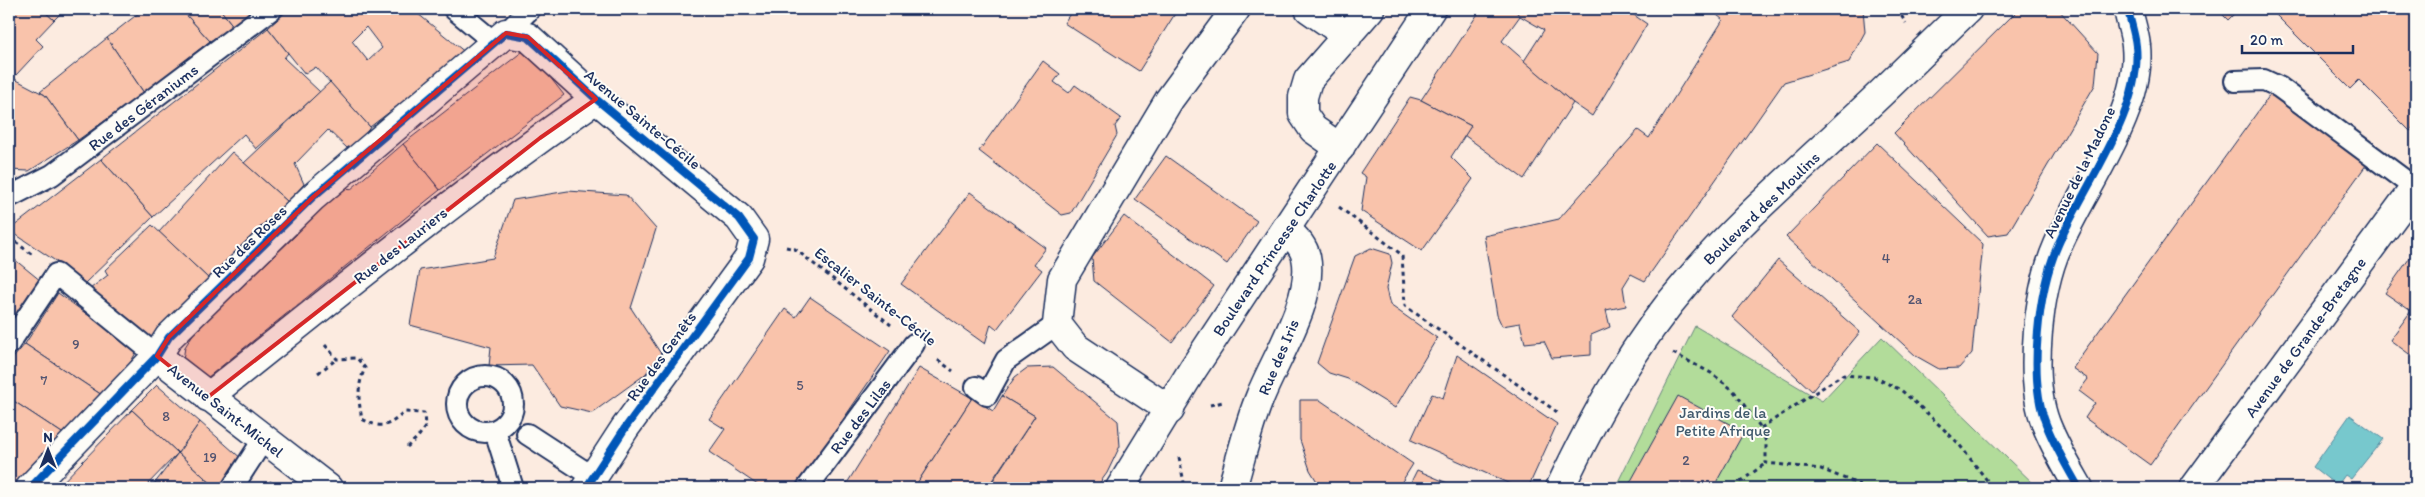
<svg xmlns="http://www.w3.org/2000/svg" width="2425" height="497" font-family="Itim,sans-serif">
	<rect width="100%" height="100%" fill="#fcebe0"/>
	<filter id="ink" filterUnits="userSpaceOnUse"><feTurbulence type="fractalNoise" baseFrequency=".02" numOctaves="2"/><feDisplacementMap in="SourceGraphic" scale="10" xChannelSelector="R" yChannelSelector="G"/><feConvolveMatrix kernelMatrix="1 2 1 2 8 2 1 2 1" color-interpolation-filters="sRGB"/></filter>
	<g filter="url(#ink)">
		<polygon fill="#b2dc9a" stroke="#66867c" points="1695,326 1822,401 1882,337 2038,488 1615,488"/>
		<polygon fill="#77c8cd" stroke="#528ba1" points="2350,415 2383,439 2351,479 2345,475 2337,486 2313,467"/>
		<g fill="#f9c3ab" stroke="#1b2f5e" fill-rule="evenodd">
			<polygon points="17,9 42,9 54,20 36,39 43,46 16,75 9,71 9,17"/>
			<polygon points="42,9 65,9 54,20"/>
			<polygon points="144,9 181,9 210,41 144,93 107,38"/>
			<polygon points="181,9 220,9 234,27 210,41"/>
			<polygon points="220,9 254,9 234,27"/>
			<path d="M289 9H412L466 53 370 127 316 67 305 74 268 28ZM366 27 382 48 368 61 352 41Z"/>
			<polygon points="1073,9 1178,9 1139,71 1064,23"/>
			<polygon points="1481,9 1514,9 1520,16 1502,41 1573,103 1524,179 1464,135 1471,126 1421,100"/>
			<polygon points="1514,9 1630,9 1628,11 1647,24 1592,116 1573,103 1524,61 1544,30 1520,16"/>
			<polygon points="1710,9 1863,9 1865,32 1849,62 1784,82 1645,281 1631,274 1623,287 1626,306 1606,310 1610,327 1591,335 1591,355 1552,358 1544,341 1525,343 1520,323 1502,326 1497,315 1484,236 1559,219 1638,130 1649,138 1723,20"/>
			<polygon points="2019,9 2058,9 2098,53 2095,85 2008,233 1988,236 1894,133"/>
			<polygon points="2217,9 2239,9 2228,20"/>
			<polygon points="2270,9 2416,9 2416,124 2410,131 2359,80 2350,89"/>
			<polygon points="268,28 288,53 284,58 320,92 256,149 244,134 153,217 101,159"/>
			<polygon points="107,38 144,93 78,140 45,95 40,92"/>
			<polygon points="527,48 564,95 440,190 403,144"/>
			<polygon points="1043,61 1060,74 1054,82 1069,93 1075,85 1121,118 1115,126 1117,135 1071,213 1062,215 979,151"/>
			<polygon points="9,76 45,95 78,140 29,171 9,170"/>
			<polygon points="330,82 370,127 362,140 347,148 328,130 295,164 304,184 288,202 244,163"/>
			<polygon points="2272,92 2369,161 2150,465 2085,418 2095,403 2079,391 2088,379 2072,368"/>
			<polygon points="1410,97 1421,100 1471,126 1451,157 1473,179 1422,251 1361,211 1366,177 1360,173"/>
			<polygon points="1877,143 1983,244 1972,353 1959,368 1939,369 1916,356 1786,237"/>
			<polygon points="403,144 440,190 202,382 183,360 185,347 195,331 296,235 290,228 342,182 350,190"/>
			<polygon points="232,152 288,202 210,280 159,232"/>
			<polygon points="1166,156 1257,221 1227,264 1135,199"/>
			<polygon points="101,159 153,217 84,284 63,266 9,230"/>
			<polygon points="568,191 626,195 656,229 631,308 665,360 592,413 560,406 532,365 489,366 491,347 410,325 420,270 493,258 513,200"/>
			<polygon points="970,192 1046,248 1034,264 1042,270 997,329 991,324 985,344 901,284"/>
			<polygon points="1124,216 1214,286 1172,342 1094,281 1092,258"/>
			<polygon points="152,225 210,280 152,341 90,289 108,275 105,270"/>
			<polygon points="1371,248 1390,254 1392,263 1386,289 1390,305 1437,338 1395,408 1348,379 1329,373 1317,363 1355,256"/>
			<polygon points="2416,249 2416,359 2390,340 2411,311 2385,293"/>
			<polygon points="9,255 41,281 9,327"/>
			<polygon points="1778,260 1860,332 1812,391 1732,317"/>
			<polygon points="58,293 137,351 129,365 105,397 25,344"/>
			<polygon points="810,297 890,351 796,488 762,488 709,452 725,429 709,419 785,309 796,317"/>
			<polygon points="25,344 105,397 65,435 9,398 9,363"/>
			<polygon points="1457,355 1557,424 1528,488 1519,488 1411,440 1432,394 1443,398"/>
			<polygon points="1053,367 1118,421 1120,446 1107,473 1096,488 1001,488 992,482 1035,416 1002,396 1015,377 1027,368"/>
			<polygon points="919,368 972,398 914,488 844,488"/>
			<polygon points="157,385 200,422 178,453 132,410"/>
			<polygon points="1002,396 1035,416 987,488 914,488 972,398 993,411"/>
			<polygon points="1678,396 1744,432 1713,488 1627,488"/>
			<polygon points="9,398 65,435 15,487 9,482"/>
			<polygon points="1300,400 1320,400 1413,464 1398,488 1321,488 1310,470 1300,440"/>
			<polygon points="132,410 178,453 144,488 57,488"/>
			<polygon points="200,422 243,460 224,488 216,488 178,453"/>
			<polygon points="178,453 216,488 151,488"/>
			<polygon points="1417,470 1459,488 1408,488"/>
			<polygon points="270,481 281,488 265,488"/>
		</g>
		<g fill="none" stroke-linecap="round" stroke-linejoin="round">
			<defs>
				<g id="service">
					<polyline points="454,9 495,43"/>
					<polyline points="506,33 530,9"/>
					<polyline points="2235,81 2264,80 2279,87 2415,188"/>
					<polyline points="9,197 52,175 272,9"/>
					<polyline points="9,344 56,274 157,356"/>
					<circle cx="485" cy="404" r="28"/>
					<polyline points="976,387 987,395 1006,360 1057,324"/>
					<polyline points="495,431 513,488"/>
					<polyline points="527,434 593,477"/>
					<polyline points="232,488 263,440"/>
					<polyline points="807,488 914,344"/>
				</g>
				<g id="minor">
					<polyline points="157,356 328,488"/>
					<path d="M208 397C336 295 462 192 596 99"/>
					<polyline points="30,488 157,356 169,337 313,197 506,33 528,37 596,99 739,218 754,239 749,258 625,428 586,488"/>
					<path d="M1232 488C1241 458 1248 426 1260 397 1275 359 1315 298 1306 257 1303 245 1295 237 1286 230"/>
					<path d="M2079 488C2067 467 2055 447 2046 424 2028 378 2038 290 2058 245 2083 187 2143 110 2136 46 2135 34 2130 21 2128 9"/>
					<polyline points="2194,488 2416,186"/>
				</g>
				<g id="secondary">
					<polyline points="1309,9 1348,36"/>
					<polyline points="1340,148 1313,129 1303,114 1303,97 1308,80 1370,9"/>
					<polyline points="1170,410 1075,347 1057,324 1062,279 1169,100 1236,9"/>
					<polyline points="1120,488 1193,369 1431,9"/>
					<path d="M1560 488C1595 414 1635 342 1689 280 1737 223 1794 175 1848 124 1889 87 1928 47 1968 9"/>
				</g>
			</defs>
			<use href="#service" stroke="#1b2f5e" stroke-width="24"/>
			<use href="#minor" stroke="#1b2f5e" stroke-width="31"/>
			<use href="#secondary" stroke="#1b2f5e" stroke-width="31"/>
			<g stroke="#1b2f5e" stroke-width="3" stroke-dasharray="4 4" stroke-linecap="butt">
				<polyline points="1897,9 1906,23"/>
				<polyline points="1339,207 1402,255 1405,306 1560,414"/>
				<polyline points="9,237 34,256"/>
				<polyline points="786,247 795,249 891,325"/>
				<path d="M325 345 337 359 357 358 365 368C357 386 358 399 362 419 383 430 388 426 405 412L424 413 425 427 418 437 407 447"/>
				<polyline points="1673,353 1711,373 1733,390 1761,428 1766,442 1766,463 1821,469 1868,488"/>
				<polyline points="938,360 953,371"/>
				<polyline points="318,373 337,359"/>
				<polyline points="1210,405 1223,402"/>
				<polyline points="1761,428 1842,375 1874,377 1901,390 1928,414 1958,443 1993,488"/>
				<polyline points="1179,457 1185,488"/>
				<polyline points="1736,488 1740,482 1766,463"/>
			</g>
			<use href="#service" stroke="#fdfcf7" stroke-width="20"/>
			<use href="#minor" stroke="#fdfcf7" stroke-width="28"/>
			<use href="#secondary" stroke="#fdfcf7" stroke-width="28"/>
			<defs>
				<g id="cycleway">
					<polyline points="30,488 157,356 169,337 313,197 506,33 528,37 596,99 739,218 754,239 749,258 625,428 586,488"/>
					<path d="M2079 488C2067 467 2055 447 2046 424 2028 378 2038 290 2058 245 2083 187 2143 110 2136 46 2135 34 2130 21 2128 9"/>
				</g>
			</defs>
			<use href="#cycleway" stroke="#fdfcf7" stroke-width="11"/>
			<use href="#cycleway" stroke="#0057b8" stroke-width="8"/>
		</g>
	</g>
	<path fill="#d62828" fill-opacity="0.2" stroke="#d62828" stroke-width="4" stroke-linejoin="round" d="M506 33 528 37 596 99 540 138 208 397 157 356 169 337 313 197Z"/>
	<g text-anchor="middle" stroke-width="4" stroke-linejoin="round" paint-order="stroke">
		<g font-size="14" fill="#525471">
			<text x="1886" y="263">4</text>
			<text x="1915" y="304">2a</text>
			<text x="76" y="349">9</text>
			<text x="44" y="385">7</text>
			<text x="800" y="390">5</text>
			<text x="166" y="421">8</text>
			<text x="210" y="462">19</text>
			<text x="1686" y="465">2</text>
		</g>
		<g font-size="16" fill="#1b2f5e" stroke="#fdfcf7">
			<text transform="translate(143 107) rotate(-37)" y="6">Rue des Géraniums</text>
			<text transform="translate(643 119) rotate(40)" y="6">Avenue Sainte-Cécile</text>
			<text transform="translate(2079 172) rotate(-64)" y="6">Avenue de la Madone</text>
			<text transform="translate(1761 208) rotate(-44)" y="6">Boulevard des Moulins</text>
			<text transform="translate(249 241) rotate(-44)" y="6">Rue des Roses</text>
			<text transform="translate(400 245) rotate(-38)" y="6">Rue des Lauriers</text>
			<text transform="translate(1274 248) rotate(-56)" y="6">Boulevard Princesse Charlotte</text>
			<text transform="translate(876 296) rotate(38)" y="6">Escalier Sainte-Cécile</text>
			<text transform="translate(2305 337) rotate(-54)" y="6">Avenue de Grande-Bretagne</text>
			<text transform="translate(661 356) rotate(-54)" y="6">Rue des Genêts</text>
			<text transform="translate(1278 357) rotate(-67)" y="6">Rue des Iris</text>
			<text transform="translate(226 410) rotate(38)" y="6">Avenue Saint-Michel</text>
			<text transform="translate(860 416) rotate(-53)" y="6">Rue des Lilas</text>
		</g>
		<g font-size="16" fill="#415a6d" stroke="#fdfcf7">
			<text x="1723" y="418">Jardins de la<tspan x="1723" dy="18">Petite Afrique</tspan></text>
		</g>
	</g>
	<rect width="2425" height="497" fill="none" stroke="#fdfcf7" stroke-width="30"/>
	<rect x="15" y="15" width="2395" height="467" fill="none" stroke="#1b2f5e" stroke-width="2" filter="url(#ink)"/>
	<g transform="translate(48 450)" stroke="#fdfcf7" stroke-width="4" paint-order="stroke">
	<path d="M0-4L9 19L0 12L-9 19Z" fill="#1b2f5e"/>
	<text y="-8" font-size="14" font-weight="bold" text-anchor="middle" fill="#1b2f5e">N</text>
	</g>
	<path d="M2242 45v8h111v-8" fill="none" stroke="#1b2f5e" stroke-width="2.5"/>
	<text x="2250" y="45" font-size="15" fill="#1b2f5e" stroke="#fdfcf7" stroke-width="4" paint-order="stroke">20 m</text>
</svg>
